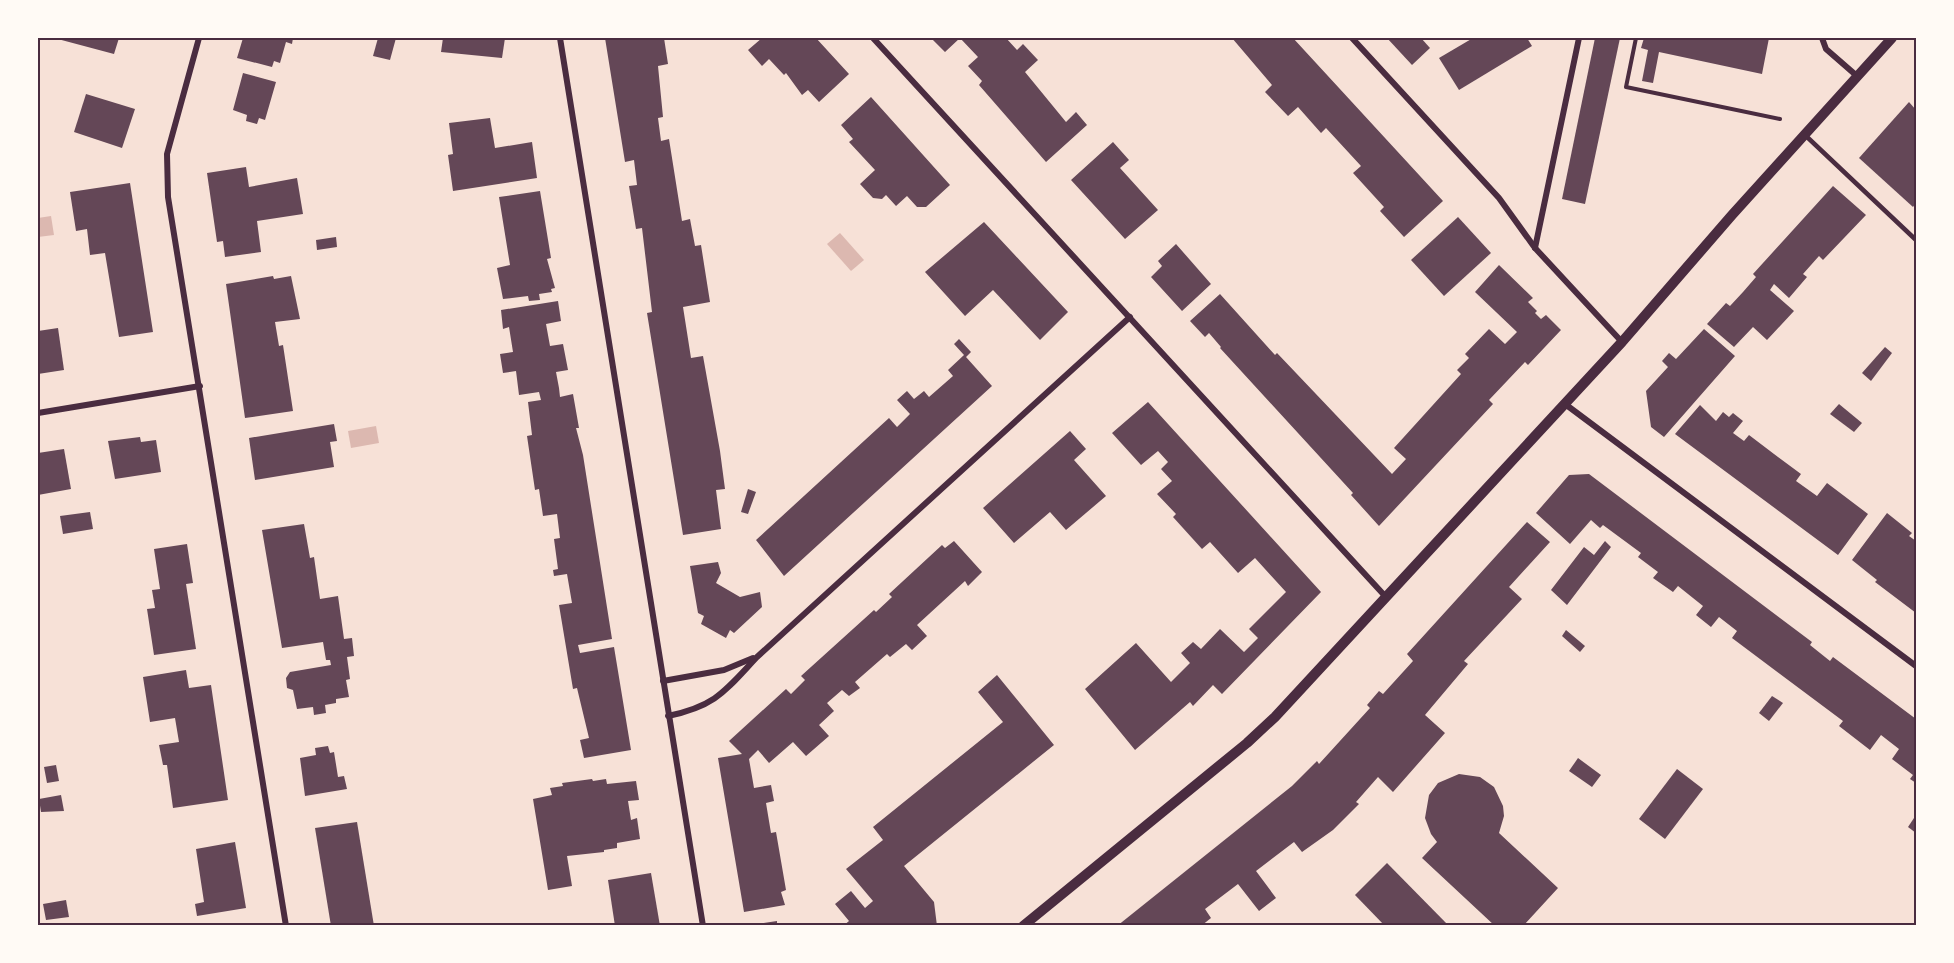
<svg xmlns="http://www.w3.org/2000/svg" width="1954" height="963" font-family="'Roboto Condensed',sans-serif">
	<rect width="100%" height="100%" fill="#f7e1d7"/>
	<g fill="#dcb8b0">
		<polygon points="51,216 54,235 38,237 38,218"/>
		<polygon points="840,233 864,260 851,271 827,244"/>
		<polygon points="376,426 379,443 351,448 348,431"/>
	</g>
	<g fill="#644757">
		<polygon points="54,38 119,38 114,54"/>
		<polygon points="243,38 293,38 292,44 286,42 280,63 274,61 272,67 237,58"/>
		<polygon points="378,38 396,38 390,60 373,56"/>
		<polygon points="443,38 505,38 502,58 441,52"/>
		<polygon points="605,38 664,38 668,64 658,66 663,117 658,118 661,141 669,139 682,221 690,219 695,246 701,245 710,302 683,307 691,358 703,356 720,451 725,489 716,490 721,529 683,535 647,313 652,312 642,228 636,229 629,186 637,185 634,160 625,162"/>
		<polygon points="762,38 816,38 849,74 819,102 808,90 802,95 786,73 784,75 769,59 762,66 748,50"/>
		<polygon points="931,38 1006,38 1017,50 1023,44 1038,60 1025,72 1066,122 1076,112 1087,125 1046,162 979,85 982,81 968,66 978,57 960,38 945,52"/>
		<polygon points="1232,38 1293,38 1443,201 1404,237 1380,211 1384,207 1353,173 1361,166 1326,128 1321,133 1298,107 1288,116 1265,92 1272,85"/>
		<polygon points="1387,38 1421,38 1430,48 1412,65"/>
		<polygon points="1473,38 1527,38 1532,46 1459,90 1439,58"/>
		<polygon points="1595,38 1620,38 1585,204 1562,199"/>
		<polygon points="1644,38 1769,38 1762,74 1659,52 1653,83 1642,81 1648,50 1641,48"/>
		<polygon points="243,73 276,82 265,120 259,118 257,124 246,121 247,115 233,110"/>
		<polygon points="86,94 135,109 122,148 74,132"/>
		<polygon points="871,97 950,185 926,207 917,207 907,196 896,206 886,195 882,199 873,198 860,184 875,170 849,142 853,139 841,125"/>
		<polygon points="1909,102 1916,110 1916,203 1913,207 1859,158"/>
		<polygon points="490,118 495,148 532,142 537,178 453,191 448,155 453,154 449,123"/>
		<polygon points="1113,142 1129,160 1120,168 1158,210 1125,239 1071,180"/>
		<polygon points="246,167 249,187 297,178 303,214 257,221 261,252 225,257 223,241 217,242 207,173"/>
		<polygon points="130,183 153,332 119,337 105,253 90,255 87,229 76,231 70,192"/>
		<polygon points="1833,186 1866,215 1823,260 1819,256 1803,274 1807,277 1789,298 1774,284 1770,290 1794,311 1767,340 1753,327 1734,347 1707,324 1726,303 1730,306 1743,292 1756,277 1753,274"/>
		<polygon points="540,191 551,258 547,259 555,288 551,289 552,292 539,294 540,300 529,301 528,296 503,299 497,268 510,265 499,197"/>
		<polygon points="1458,217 1491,253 1444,296 1411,260"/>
		<polygon points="984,222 1068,312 1040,340 993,290 965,316 925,272"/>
		<polygon points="336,237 337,247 317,250 316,240"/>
		<polygon points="1176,244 1211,284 1182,311 1151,277 1162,266 1158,261"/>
		<polygon points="1499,265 1533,298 1528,302 1537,311 1535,313 1541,319 1546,315 1561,330 1528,365 1525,362 1489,400 1493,404 1379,526 1351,495 1353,493 1220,348 1221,347 1209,333 1205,337 1190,321 1220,294 1275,355 1277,353 1392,474 1406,459 1394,448 1461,374 1457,370 1469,358 1465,354 1489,329 1505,344 1517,332 1475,292"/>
		<polygon points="273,276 274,279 291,276 300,319 275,322 279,346 283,345 293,411 245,418 226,284"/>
		<polygon points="558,301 561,321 546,324 550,346 563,344 568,370 556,372 559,388 560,397 573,394 579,428 576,428 583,455 612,639 578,645 580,653 614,647 631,750 584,758 580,740 589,738 577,688 573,689 559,605 572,603 567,574 554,576 553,570 558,569 554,539 560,538 557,514 543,516 539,489 535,490 527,436 532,435 528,402 541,400 539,392 519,395 516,371 503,373 500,354 513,352 509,327 503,329 501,310"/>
		<polygon points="58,328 64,370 38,374 38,331"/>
		<polygon points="1704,329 1735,356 1664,437 1651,427 1646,391 1668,367 1662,361 1669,353 1676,359"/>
		<polygon points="959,339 971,352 966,357 992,386 784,576 756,540 889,418 897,427 910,414 897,400 907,391 914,399 924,391 929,397 953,376 948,370 964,355 954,344"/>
		<polygon points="1885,347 1892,353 1871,381 1862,373"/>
		<polygon points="1148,402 1321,592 1222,694 1213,685 1193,706 1190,702 1135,750 1085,689 1136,643 1171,682 1190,663 1181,653 1193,642 1201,649 1220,629 1244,652 1258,638 1249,629 1286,592 1255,558 1238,573 1210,542 1202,549 1173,517 1176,514 1157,494 1172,481 1161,469 1168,462 1158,451 1141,465 1112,433"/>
		<polygon points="1839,404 1862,423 1854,432 1830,414"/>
		<polygon points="1700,405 1716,421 1723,412 1729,417 1733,413 1743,421 1733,433 1744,441 1749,435 1774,454 1801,474 1796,481 1817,496 1827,483 1868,514 1838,555 1675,434"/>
		<polygon points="334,424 337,441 330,442 334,467 255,480 249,438"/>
		<polygon points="1070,431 1086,449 1074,460 1106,496 1066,530 1050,512 1014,543 983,508"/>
		<polygon points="140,437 141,442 156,440 161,472 115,479 108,441"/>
		<polygon points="64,449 71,489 38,495 38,453"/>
		<polygon points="1589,474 1812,642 1810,645 1830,661 1833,657 1916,719 1916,783 1910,779 1913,775 1892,759 1899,749 1881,735 1870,750 1839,726 1843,721 1732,638 1737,631 1719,617 1711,627 1696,615 1703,606 1678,586 1673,592 1653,578 1658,572 1638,557 1641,553 1603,525 1600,528 1591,520 1570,544 1536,513 1569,475"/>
		<polygon points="748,489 756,492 748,514 741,512"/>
		<polygon points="90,512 93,529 63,534 60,516"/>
		<polygon points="1887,513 1912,533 1909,536 1916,541 1916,613 1875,582 1877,580 1852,560"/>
		<polygon points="1527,522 1550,542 1509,587 1522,599 1464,661 1468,664 1425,715 1445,733 1393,792 1378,777 1356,802 1359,804 1333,830 1302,852 1294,842 1256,871 1276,898 1259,911 1238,884 1205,909 1211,918 1201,926 1117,926 1292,786 1317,761 1319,764 1370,708 1367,705 1379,691 1383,694 1413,661 1407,654"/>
		<polygon points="304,524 310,558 314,557 320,599 338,596 344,639 352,638 354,656 347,657 350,679 346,680 349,697 336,699 336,703 325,705 326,713 314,715 313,707 297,709 293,690 287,688 286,678 290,672 331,665 330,660 326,660 323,642 282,648 262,530"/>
		<polygon points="954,541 982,572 968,586 965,581 917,625 927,636 912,650 906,644 890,657 887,654 855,682 860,688 849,696 842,690 827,703 834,711 819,725 829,736 806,756 793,742 769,763 758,750 749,759 754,788 771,785 774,801 766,803 771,833 776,832 786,890 781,892 785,905 744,912 718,758 742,754 729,741 786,689 791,694 805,680 801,676 874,610 876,612 892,597 889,594 942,545 945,548"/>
		<polygon points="1605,541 1611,547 1567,605 1551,590 1584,547 1594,555"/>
		<polygon points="187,544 193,583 186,584 196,649 154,655 147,609 155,608 152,590 160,589 154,549"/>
		<polygon points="718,562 721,573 716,583 740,597 760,592 762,607 734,633 730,630 726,638 701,624 704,616 698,613 690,566"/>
		<polygon points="1566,630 1585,646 1580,652 1562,636"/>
		<polygon points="186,670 189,688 211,685 228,800 173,808 167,765 163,765 159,745 179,742 175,718 150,722 143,677"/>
		<polygon points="997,675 1054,745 904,866 934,902 937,926 843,926 849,921 835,904 851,891 865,908 873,901 846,869 883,840 873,827 1003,722 978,692"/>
		<polygon points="1772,696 1783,703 1769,721 1759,713"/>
		<polygon points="328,746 330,753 334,752 338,777 344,776 347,789 305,796 300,758 316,755 315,748"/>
		<polygon points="1578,758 1601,775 1592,787 1569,771"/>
		<polygon points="56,765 59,781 47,783 44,767"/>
		<polygon points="1677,769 1703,789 1665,839 1639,819"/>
		<polygon points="1459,774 1480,777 1494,787 1503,806 1504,816 1499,833 1558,888 1523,926 1495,926 1422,858 1437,842 1431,834 1425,818 1429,795 1438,783"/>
		<polygon points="592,779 593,781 606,779 607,784 636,781 639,800 628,801 631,820 637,818 640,839 617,843 617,848 604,850 604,852 567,856 572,886 548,890 533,799 552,795 550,788 563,786 562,783"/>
		<polygon points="61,795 64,811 41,812 39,799"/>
		<polygon points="1916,815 1916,833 1908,827"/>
		<polygon points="357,822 374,926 331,926 315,828"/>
		<polygon points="235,842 246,908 197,916 195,904 204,902 196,849"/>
		<polygon points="1387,863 1449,926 1385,926 1355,895"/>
		<polygon points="651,873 660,926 615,926 608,880"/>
		<polygon points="66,900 69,917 46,920 43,904"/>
		<polygon points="777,921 777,926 757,926 757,924"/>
	</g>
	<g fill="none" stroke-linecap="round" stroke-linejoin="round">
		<polyline stroke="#4a2c40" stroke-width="4" points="1636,38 1626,87 1780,119"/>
		<polyline stroke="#4a2c40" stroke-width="4.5" points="1806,136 1916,240"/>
		<g stroke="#4a2c40" stroke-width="6">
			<polyline points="199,38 167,154 168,197 286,926"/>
			<polyline points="560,38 703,926"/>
			<polyline points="873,38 1385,596"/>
			<polyline points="1352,38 1499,198 1535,248 1622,342"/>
			<polyline points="1822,38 1826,49 1857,76"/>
			<polyline points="1535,248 1579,38"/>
			<polyline points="1565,404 1916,666"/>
			<polyline points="38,413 200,386"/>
			<polyline points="663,681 724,670 753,658"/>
			<path d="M668 716C716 706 725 691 757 657L1130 317"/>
		</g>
		<polyline stroke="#4a2c40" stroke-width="10" points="1023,926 1247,743 1275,717 1622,342 1732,215 1892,38"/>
	</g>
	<rect width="1954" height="963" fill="none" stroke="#fffaf5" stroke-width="78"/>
	<rect x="39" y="39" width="1876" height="885" fill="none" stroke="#4a2c40" stroke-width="2"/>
</svg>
